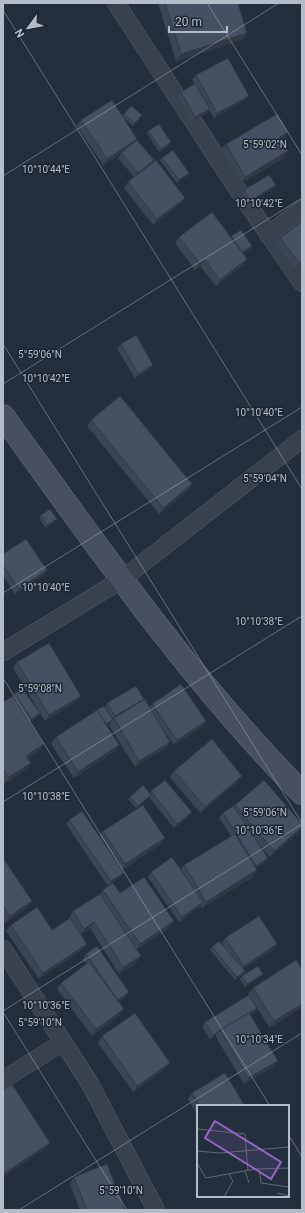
<svg xmlns="http://www.w3.org/2000/svg" width="305" height="1213" font-family="Roboto,sans-serif">
	<rect width="100%" height="100%" fill="#242f3e"/>
	<g fill="none" stroke-linecap="round" stroke-linejoin="round">
		<defs>
			<g id="street">
				<polyline points="116,3 236,187 302,283"/>
				<polyline points="268,235 302,209"/>
				<polyline points="3,652 121,580 302,439"/>
				<polyline points="3,949 89,1082 156,1210"/>
				<polyline points="3,1080 63,1042"/>
			</g>
			<path id="secondary" d="M3 416C97 546 189 679 302 793"/>
		</defs>
		<use href="#street" stroke="#565f6c" stroke-width="18"/>
		<use href="#secondary" stroke="#565f6c" stroke-width="24"/>
		<use href="#street" stroke="#38414e" stroke-width="17"/>
		<use href="#secondary" stroke="#465061" stroke-width="22"/>
	</g>
	<g fill="#3b4654">
		<polygon points="158,3 238,3 247,33 242,40 176,61"/>
		<polygon points="196,75 245,100 214,118 209,110 207,113 192,122 178,97 181,92 195,84 192,80"/>
		<polygon points="131,106 142,115 133,126 124,118 136,141 154,160 151,164 185,198 180,204 153,225 124,188 128,182 134,177 118,158 123,152 103,165 77,126 81,120 122,116"/>
		<polygon points="148,131 171,142 169,145 159,152 147,133"/>
		<polygon points="288,132 284,139 282,140 288,151 284,158 241,183 221,150 226,144"/>
		<polygon points="162,158 188,175 177,183 160,160"/>
		<polygon points="276,185 274,188 248,203 242,193 244,190"/>
		<polygon points="302,221 302,264 295,269 276,244 280,238"/>
		<polygon points="231,236 252,246 250,249 243,253 247,259 243,265 216,286 200,266 195,270 175,243 179,237 231,237"/>
		<polygon points="121,344 150,369 135,378 117,349"/>
		<polygon points="91,420 192,484 188,490 159,514 87,426"/>
		<polygon points="41,515 55,521 46,528 39,518"/>
		<polygon points="3,554 47,570 43,575 15,594 3,575"/>
		<polygon points="17,662 76,702 45,721 40,713 39,716 30,722 44,744 40,750 28,758 31,763 26,769 4,784 3,781 3,702 13,696 14,694 39,711 13,668"/>
		<polygon points="144,699 143,700 150,707 152,704 206,721 203,726 174,745 162,727 170,742 166,748 135,767 109,725 112,721 111,722 106,725 115,751 74,778 51,744 56,737 105,707 107,703"/>
		<polygon points="174,771 238,782 200,813 170,777"/>
		<polygon points="151,791 192,812 188,817 174,828 149,797 136,808 128,799 130,797 150,794"/>
		<polygon points="235,805 302,824 302,828 299,832 270,857 259,845 268,858 264,863 256,868 253,877 202,908 200,906 179,922 148,877 151,872 181,870 184,865 231,836 219,818 223,813 234,807"/>
		<polygon points="69,820 99,836 103,831 161,844 122,870 120,877 108,886 66,824"/>
		<polygon points="3,858 32,901 27,908 5,923 3,919"/>
		<polygon points="103,890 120,893 170,927 136,950 136,963 119,974 90,928 81,934 87,944 82,950 39,979 6,931 11,925 52,930 69,919 69,918 73,911 100,894"/>
		<polygon points="225,938 274,949 243,969 243,974 235,980 210,950 212,947 226,949 222,943"/>
		<polygon points="86,954 126,997 119,1002 120,1015 92,1036 57,989 61,983 86,964 83,959"/>
		<polygon points="302,969 302,1007 270,1028 254,1003 257,1008 254,1012 250,1015 278,1061 273,1067 244,1084 216,1037 216,1035 210,1039 202,1027 205,1022 249,995 248,994 253,988"/>
		<polygon points="263,974 261,976 245,987 240,979 242,976"/>
		<polygon points="102,1036 165,1069 133,1092 98,1043"/>
		<polygon points="192,1093 245,1106 198,1106 198,1116 188,1099"/>
		<polygon points="74,1177 125,1210 80,1210 70,1184"/>
	</g>
	<g fill="#303945">
		<polygon points="247,33 242,40 176,61 181,54"/>
		<polygon points="249,96 245,100 214,118 217,113"/>
		<polygon points="210,109 207,113 192,122 195,117"/>
		<polygon points="288,132 284,139 276,143 280,137"/>
		<polygon points="137,139 133,145 103,165 107,159"/>
		<polygon points="171,142 169,145 159,152 161,149"/>
		<polygon points="288,151 284,158 241,183 245,177"/>
		<polygon points="154,160 151,164 135,178 138,173"/>
		<polygon points="189,173 188,175 177,183 179,180"/>
		<polygon points="276,185 274,188 248,203 250,201"/>
		<polygon points="185,198 180,204 153,225 157,219"/>
		<polygon points="252,246 250,249 240,255 242,253"/>
		<polygon points="247,259 243,265 216,286 220,280"/>
		<polygon points="205,260 200,266 195,270 200,264"/>
		<polygon points="302,261 302,264 295,269 299,263"/>
		<polygon points="153,365 150,369 135,378 138,374"/>
		<polygon points="192,484 188,490 159,514 163,508"/>
		<polygon points="57,519 55,521 46,528 47,525"/>
		<polygon points="47,570 43,575 15,594 19,589"/>
		<polygon points="81,696 76,702 45,721 49,715"/>
		<polygon points="144,699 141,703 114,718 112,721 115,716"/>
		<polygon points="40,713 39,716 30,722 32,719"/>
		<polygon points="113,720 111,722 103,727 105,724"/>
		<polygon points="206,721 203,726 174,745 177,740"/>
		<polygon points="170,742 166,748 135,767 139,761"/>
		<polygon points="44,744 40,750 22,762 26,756"/>
		<polygon points="119,745 115,751 74,778 78,772"/>
		<polygon points="31,763 26,769 4,784 9,777"/>
		<polygon points="242,776 238,782 200,813 205,807"/>
		<polygon points="192,812 188,817 174,828 177,824"/>
		<polygon points="302,827 299,832 270,857 274,851"/>
		<polygon points="165,838 161,844 121,870 125,864"/>
		<polygon points="268,858 264,863 253,870 256,866"/>
		<polygon points="257,870 253,877 202,908 206,902"/>
		<polygon points="124,873 120,877 108,886 111,881"/>
		<polygon points="32,901 27,908 5,923 10,916"/>
		<polygon points="203,902 200,907 179,922 182,917"/>
		<polygon points="174,921 170,927 135,951 140,944"/>
		<polygon points="94,922 90,928 80,935 84,929"/>
		<polygon points="87,944 82,950 39,979 43,973"/>
		<polygon points="277,944 274,949 240,971 244,966"/>
		<polygon points="141,956 136,963 119,974 123,967"/>
		<polygon points="245,971 243,974 235,980 237,977"/>
		<polygon points="263,974 261,976 245,987 247,984"/>
		<polygon points="129,992 126,997 115,1005 118,1000"/>
		<polygon points="302,1004 302,1007 270,1028 274,1021"/>
		<polygon points="257,1008 254,1012 221,1033 220,1031"/>
		<polygon points="124,1009 120,1015 92,1036 96,1029"/>
		<polygon points="220,1031 216,1035 210,1039 213,1035"/>
		<polygon points="278,1061 273,1067 244,1084 248,1078"/>
		<polygon points="170,1063 165,1069 133,1092 137,1086"/>
		<polygon points="50,1143 46,1149 3,1177 3,1174"/>
	</g>
	<g fill="#455162" stroke="#303945">
		<polygon points="165,3 238,3 247,33 181,54"/>
		<polygon points="228,58 249,96 217,113 196,75"/>
		<polygon points="195,84 210,109 195,117 181,92"/>
		<polygon points="112,100 137,139 107,159 81,120"/>
		<polygon points="131,106 142,115 135,123 124,114"/>
		<polygon points="277,114 288,132 280,137 288,151 245,177 226,144"/>
		<polygon points="159,124 171,142 161,149 148,131"/>
		<polygon points="137,140 154,160 138,173 121,153"/>
		<polygon points="173,150 189,173 179,180 162,158"/>
		<polygon points="156,160 185,198 157,219 128,182"/>
		<polygon points="269,175 276,185 250,201 244,190"/>
		<polygon points="212,212 247,259 220,280 205,260 200,264 179,237"/>
		<polygon points="302,221 302,261 299,263 280,238"/>
		<polygon points="241,230 252,246 242,252 231,236"/>
		<polygon points="136,335 153,365 138,374 121,344"/>
		<polygon points="120,396 192,484 163,508 91,420"/>
		<polygon points="50,509 57,519 47,525 41,515"/>
		<polygon points="26,539 47,570 19,589 3,565 3,554"/>
		<polygon points="49,643 81,696 49,715 17,662"/>
		<polygon points="181,684 206,721 177,740 152,704"/>
		<polygon points="136,686 144,699 115,716 107,703"/>
		<polygon points="22,688 40,713 32,719 14,694"/>
		<polygon points="13,696 44,744 26,756 31,763 9,777 3,769 3,702"/>
		<polygon points="145,699 170,742 139,761 114,718"/>
		<polygon points="104,706 113,720 106,724 97,710"/>
		<polygon points="97,710 119,745 78,772 56,737"/>
		<polygon points="212,739 242,776 205,807 174,771"/>
		<polygon points="165,780 192,812 177,824 151,791"/>
		<polygon points="264,780 302,824 302,827 274,851 235,805"/>
		<polygon points="143,785 151,795 138,806 130,797"/>
		<polygon points="143,805 165,838 125,864 103,831"/>
		<polygon points="233,806 268,858 256,866 223,813"/>
		<polygon points="82,811 124,873 111,881 69,820"/>
		<polygon points="235,834 257,870 206,902 184,865"/>
		<polygon points="172,857 203,902 182,917 151,872"/>
		<polygon points="3,858 32,901 10,916 3,906"/>
		<polygon points="144,877 174,921 140,944 103,890 113,883 120,893"/>
		<polygon points="100,894 141,956 123,967 94,922 84,929 73,911"/>
		<polygon points="37,907 52,930 70,918 87,944 43,973 11,925"/>
		<polygon points="259,916 277,944 244,966 225,938"/>
		<polygon points="219,941 245,971 237,977 212,947"/>
		<polygon points="97,946 129,992 118,1000 86,954"/>
		<polygon points="296,960 302,969 302,1004 274,1021 253,988"/>
		<polygon points="89,962 124,1009 96,1029 61,983"/>
		<polygon points="258,966 263,974 247,984 242,976"/>
		<polygon points="249,995 257,1008 213,1035 205,1022"/>
		<polygon points="135,1013 170,1063 137,1086 102,1036"/>
		<polygon points="249,1013 278,1061 248,1078 220,1030"/>
		<polygon points="225,1073 245,1106 200,1106 192,1093"/>
		<polygon points="12,1084 50,1143 3,1174 3,1090"/>
		<polygon points="107,1164 125,1210 87,1210 74,1177"/>
	</g>
	<path fill="none" stroke="#b4bcc9" stroke-width="1" stroke-opacity="0.45" d="M207 3 302 155M3 10 302 489M3 176 279 3M3 344 302 823M3 384 302 198M3 593 302 407M3 678 270 1106M3 802 302 616M3 1011 302 824M3 1012 127 1210M288 1134 302 1157M19 1210 302 1033"/>
	<g transform="translate(197 1105)">
		<rect width="92" height="92" fill="#242f3e"/>
		<path fill="none" stroke="#5e6776" stroke-width="1" d="M0 24 48 29 51 66M0 46 23 48 92 42M0 58 9 73 58 64 92 63M62 64 64 78 92 82M48 66 52 78M80 88 92 91M27 92 36 76 32 69"/>
		<path fill="#9266c3" fill-opacity="0.15" stroke="#9266c3" stroke-width="2" d="M18 16 84 57 74 74 8 33Z"/>
		<rect width="92" height="92" fill="none" stroke="#b4bcc9" stroke-width="2"/>
	</g>
	<g font-size="10" text-anchor="middle" fill="#b4bcc9" stroke="#1d2633" stroke-width="3" stroke-linejoin="round" paint-order="stroke">
		<text x="265" y="148">5°59'02"N</text>
		<text x="46" y="173">10°10'44"E</text>
		<text x="259" y="207">10°10'42"E</text>
		<text x="40" y="358">5°59'06"N</text>
		<text x="46" y="382">10°10'42"E</text>
		<text x="259" y="416">10°10'40"E</text>
		<text x="265" y="482">5°59'04"N</text>
		<text x="46" y="591">10°10'40"E</text>
		<text x="259" y="625">10°10'38"E</text>
		<text x="40" y="692">5°59'08"N</text>
		<text x="46" y="800">10°10'38"E</text>
		<text x="265" y="816">5°59'06"N</text>
		<text x="259" y="834">10°10'36"E</text>
		<text x="46" y="1009">10°10'36"E</text>
		<text x="40" y="1026">5°59'10"N</text>
		<text x="259" y="1043">10°10'34"E</text>
		<text x="121" y="1194">5°59'10"N</text>
	</g>
	<rect width="305" height="1213" fill="none" stroke="#b4bcc9" stroke-width="8"/>
	<g transform="translate(28 28) rotate(238)" stroke="#1d2633" stroke-width="3" paint-order="stroke">
	<path d="M0-3L7 15L0 10L-7 15Z" fill="#b4bcc9"/>
	<text y="-6" font-size="11" font-weight="bold" text-anchor="middle" fill="#b4bcc9">N</text>
	</g>
	<path d="M169 26v6h58v-6" fill="none" stroke="#b4bcc9" stroke-width="2"/>
	<text x="175" y="26" font-size="12" fill="#b4bcc9" stroke="#1d2633" stroke-width="3" paint-order="stroke">20 m</text>
</svg>
